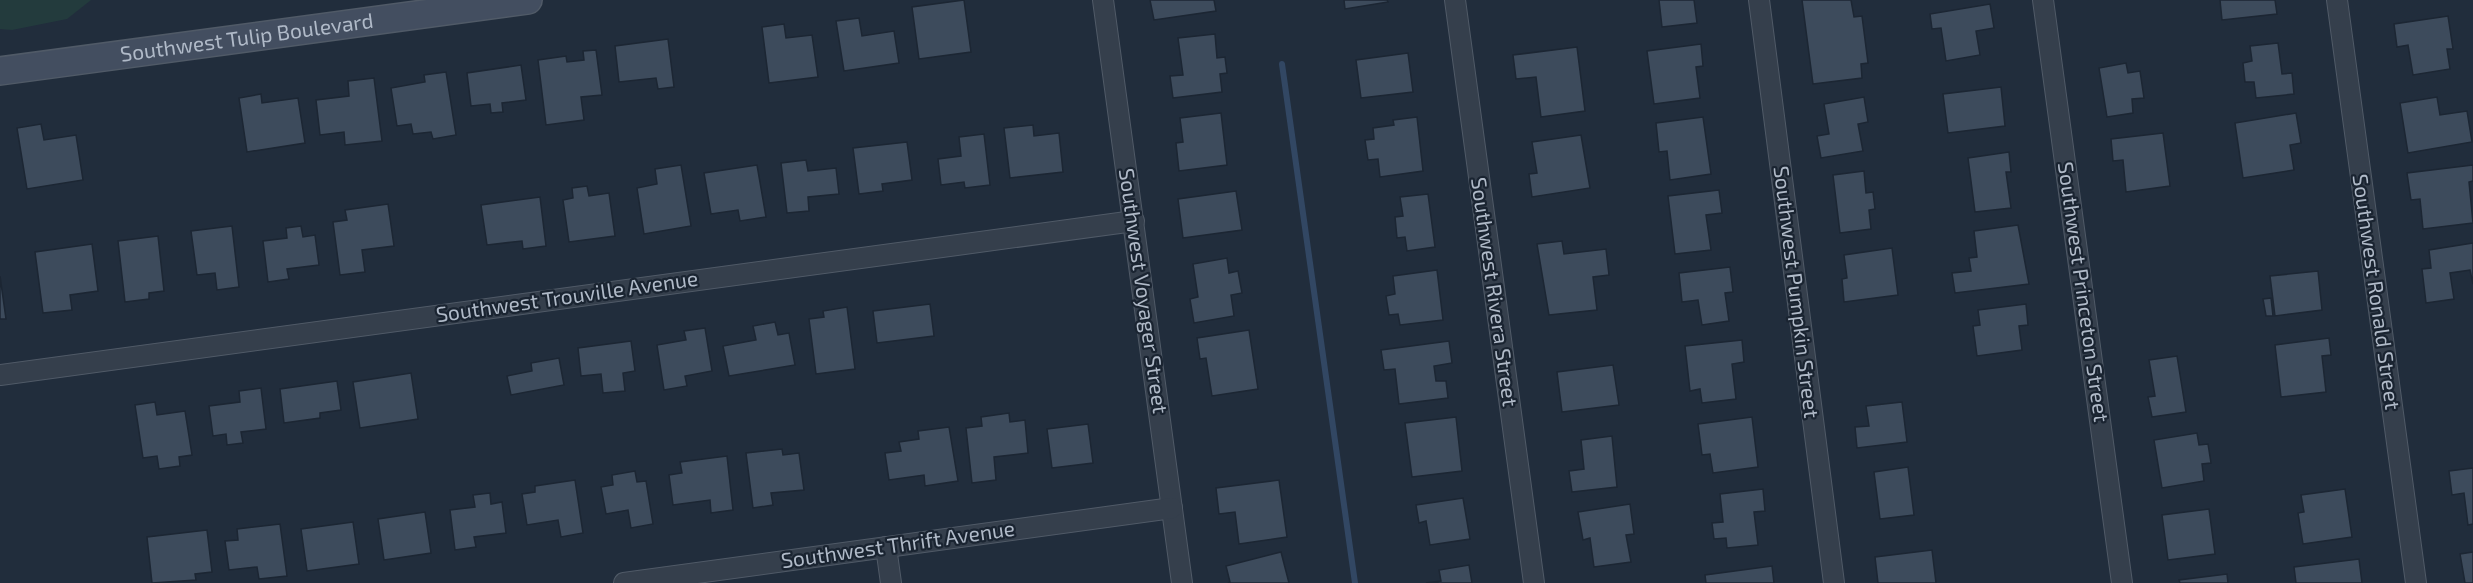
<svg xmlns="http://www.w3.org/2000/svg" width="2473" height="583" font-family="'Exo 2',sans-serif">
	<rect width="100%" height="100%" fill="#212d3c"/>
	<polygon fill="#233b3d" points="0,0 91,0 67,19 12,30 0,29"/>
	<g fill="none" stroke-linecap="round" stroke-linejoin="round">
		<polyline stroke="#324763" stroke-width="6" points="1282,64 1355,583"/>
	</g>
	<g fill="#3d4b5c" stroke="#1c2633" stroke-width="1.5">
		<polygon points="964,0 971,52 919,59 912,7"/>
		<polygon points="1150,0 1214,0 1216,11 1154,20"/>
		<polygon points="1344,0 1387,0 1388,2 1345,9"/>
		<polygon points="1659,0 1694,0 1697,23 1662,27"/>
		<polygon points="1802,0 1851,0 1854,17 1862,16 1868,63 1861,64 1862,78 1813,84"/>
		<polygon points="2220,0 2275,0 2277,14 2222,20"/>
		<polygon points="1990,4 1994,28 1976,31 1980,55 1946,61 1941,28 1932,29 1930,14"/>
		<polygon points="2448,16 2453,49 2447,49 2450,69 2413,75 2408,45 2397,47 2394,24"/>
		<polygon points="859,18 862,36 894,31 899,63 844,71 836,21"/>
		<polygon points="784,24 786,38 812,35 818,77 769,83 762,27"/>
		<polygon points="1215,34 1217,58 1225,57 1227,73 1220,74 1222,92 1173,98 1170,76 1183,75 1178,38"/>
		<polygon points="668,39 674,87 658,89 656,78 619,82 615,46"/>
		<polygon points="2278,43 2282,74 2292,73 2294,94 2256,98 2254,82 2245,82 2243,63 2252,61 2250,46"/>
		<polygon points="1701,44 1703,66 1696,67 1700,98 1654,104 1647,51"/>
		<polygon points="1577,47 1585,111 1541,117 1536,77 1516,79 1513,55"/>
		<polygon points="596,50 602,95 581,97 584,120 546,125 538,60 566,56 567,62 584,60 583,51"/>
		<polygon points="1408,53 1413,92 1361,98 1356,60"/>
		<polygon points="2126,63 2128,73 2140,71 2144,98 2132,99 2133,113 2107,117 2099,68"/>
		<polygon points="521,65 526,100 502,103 503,112 491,113 490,104 471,106 467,73"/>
		<polygon points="446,72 456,135 433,139 431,132 413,134 411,124 397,126 391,88 425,82 424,75"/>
		<polygon points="374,78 382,141 345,145 344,132 320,135 316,100 349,96 348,81"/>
		<polygon points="2001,87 2005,126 1948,133 1943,94"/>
		<polygon points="261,94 262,103 298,98 305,143 247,152 239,98"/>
		<polygon points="1864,97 1868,122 1858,124 1863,151 1821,158 1817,136 1829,134 1824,104"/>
		<polygon points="2437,97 2440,115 2467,111 2472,142 2408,153 2400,103"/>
		<polygon points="1221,113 1227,165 1179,171 1176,143 1183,142 1180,118"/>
		<polygon points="2296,113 2301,143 2290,145 2294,170 2243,178 2235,123"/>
		<polygon points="1417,117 1423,171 1380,177 1378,159 1368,160 1365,140 1374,139 1373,128 1394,125 1393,120"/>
		<polygon points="1703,117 1711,174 1670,180 1667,151 1659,152 1656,123"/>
		<polygon points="41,124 44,140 76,135 83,180 27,189 17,128"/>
		<polygon points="1033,125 1034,136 1059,133 1063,172 1010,178 1004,128"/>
		<polygon points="2163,133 2170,186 2126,192 2123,160 2113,161 2111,139"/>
		<polygon points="984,134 990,185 965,188 964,182 941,185 938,159 961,156 959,137"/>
		<polygon points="1581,135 1590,188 1532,197 1529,174 1537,173 1532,142"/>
		<polygon points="907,142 912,180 882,184 883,191 859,194 853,148"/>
		<polygon points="2009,152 2011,172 2006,172 2011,208 1975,212 1968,158"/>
		<polygon points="806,160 808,171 836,168 839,194 808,197 809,211 787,213 781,163"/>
		<polygon points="681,165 691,226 644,234 637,188 657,184 655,169"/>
		<polygon points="757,165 766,217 740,221 738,210 711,214 704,173"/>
		<polygon points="2473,165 2473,181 2469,182 2473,223 2423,229 2420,199 2411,200 2407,173"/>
		<polygon points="1864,171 1866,193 1873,192 1875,209 1869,210 1871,229 1840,233 1833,175"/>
		<polygon points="587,186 589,196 609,193 615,236 569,242 563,200 573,198 572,188"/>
		<polygon points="1719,190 1722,213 1706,215 1711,250 1675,254 1668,196"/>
		<polygon points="1236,191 1242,230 1183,238 1178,199"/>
		<polygon points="1428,194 1435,247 1407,251 1405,237 1397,238 1395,217 1403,216 1400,197"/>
		<polygon points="540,197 546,246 523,249 522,241 487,245 481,205"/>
		<polygon points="388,204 394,246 362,250 365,272 340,275 333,222 347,220 345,210"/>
		<polygon points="2018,225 2029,284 1955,293 1952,273 1971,271 1969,258 1977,257 1974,231"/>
		<polygon points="232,226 239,287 217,290 215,273 197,275 191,231"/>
		<polygon points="301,226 303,237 315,235 319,265 287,269 289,279 268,282 263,241 287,238 286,228"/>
		<polygon points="158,236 164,291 149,293 149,299 125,302 118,241"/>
		<polygon points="1562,241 1564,254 1606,249 1609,275 1593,277 1597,310 1549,315 1537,244"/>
		<polygon points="2473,243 2473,284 2470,270 2450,273 2454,299 2426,303 2422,269 2431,268 2429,250"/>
		<polygon points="92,244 98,291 70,295 72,310 43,313 35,252"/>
		<polygon points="1892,248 1898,295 1844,302 1842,279 1847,278 1844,255"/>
		<polygon points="1227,258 1229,273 1238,271 1242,293 1231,295 1234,316 1194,323 1190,299 1198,297 1193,264"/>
		<polygon points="1730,267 1733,292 1725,293 1729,321 1702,325 1698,300 1682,302 1679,273"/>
		<polygon points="1437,270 1443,320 1400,325 1398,314 1389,315 1386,296 1395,294 1393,276"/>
		<polygon points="2318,271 2322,310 2275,316 2270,276"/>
		<polygon points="0,276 6,319 0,319"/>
		<polygon points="2271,298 2273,316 2266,316 2263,299"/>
		<polygon points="930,304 934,336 877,343 873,311"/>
		<polygon points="2026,304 2028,325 2019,326 2022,350 1977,356 1973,326 1980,325 1978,310"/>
		<polygon points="847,307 855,369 816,374 809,319 824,317 823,311"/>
		<polygon points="775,322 778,335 789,333 795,365 729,376 723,346 756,340 753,326"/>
		<polygon points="705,328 712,371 685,376 687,386 664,390 657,345 686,340 684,331"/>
		<polygon points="1249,330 1258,389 1212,396 1206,358 1200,359 1197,338"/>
		<polygon points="2329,338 2331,355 2322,356 2326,392 2281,397 2275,345"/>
		<polygon points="1742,340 1744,362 1732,364 1736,399 1702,403 1700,389 1690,391 1685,346"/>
		<polygon points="631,341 635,371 623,373 625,391 603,393 601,374 581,376 578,348"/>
		<polygon points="1449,341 1452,363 1434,366 1436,381 1446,381 1448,398 1399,404 1395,369 1384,370 1381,350"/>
		<polygon points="2177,356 2186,412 2152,417 2148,397 2155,396 2149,360"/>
		<polygon points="559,358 564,385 511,395 507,376 532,371 531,363"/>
		<polygon points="1613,365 1619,405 1562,412 1557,372"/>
		<polygon points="411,373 418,419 360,428 353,382"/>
		<polygon points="337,381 341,410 320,413 320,418 284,423 280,389"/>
		<polygon points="261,388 266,429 241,432 243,443 227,445 226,434 213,436 209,406 240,402 239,391"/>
		<polygon points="155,402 157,415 185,411 192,455 179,457 180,466 159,469 157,456 143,458 135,405"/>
		<polygon points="1902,402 1907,442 1857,448 1855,427 1869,426 1866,406"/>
		<polygon points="1009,413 1010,422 1025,420 1028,453 994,457 996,480 972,483 966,428 982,426 981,417"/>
		<polygon points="1456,417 1462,471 1412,477 1405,423"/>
		<polygon points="1752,417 1758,467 1713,473 1710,454 1702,455 1698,424"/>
		<polygon points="1088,424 1093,463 1052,468 1047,429"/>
		<polygon points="949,427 958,481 925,486 924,475 889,480 885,453 901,451 899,442 919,439 918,431"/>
		<polygon points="2197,433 2199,445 2208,444 2211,463 2202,464 2204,481 2162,488 2154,440"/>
		<polygon points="1612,436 1617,487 1572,492 1569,471 1584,469 1581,440"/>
		<polygon points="782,449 783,455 799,453 804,490 771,493 773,505 753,508 746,453"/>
		<polygon points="727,456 733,510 711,513 710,500 673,505 669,475 682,473 680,462"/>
		<polygon points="1908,467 1914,515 1880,519 1874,472"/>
		<polygon points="2473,468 2473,524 2468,525 2464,493 2452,495 2449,471"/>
		<polygon points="635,471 637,482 646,481 653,524 631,528 628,510 606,514 601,487 613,485 612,475"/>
		<polygon points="575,480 583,533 561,537 558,520 527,525 522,494 535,492 535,486"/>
		<polygon points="1279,480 1287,537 1239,544 1235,512 1219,514 1216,488"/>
		<polygon points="1763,489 1765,511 1754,512 1758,545 1727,548 1726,538 1714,539 1712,523 1723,522 1720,494"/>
		<polygon points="2345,489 2352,537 2303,544 2298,513 2304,512 2301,495"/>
		<polygon points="490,493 491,504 502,502 506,533 474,537 476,547 455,550 450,510 475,507 473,495"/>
		<polygon points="1463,498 1470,539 1430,545 1426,521 1419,523 1416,505"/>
		<polygon points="1630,504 1634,534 1626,535 1631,562 1594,567 1590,538 1583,540 1578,512"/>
		<polygon points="2209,509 2215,554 2168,560 2162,515"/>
		<polygon points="425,512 431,553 384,560 378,519"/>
		<polygon points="353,522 359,564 307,571 301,529"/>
		<polygon points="280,524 287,576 259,579 257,567 229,570 225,541 238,540 237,529"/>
		<polygon points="207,530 212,572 195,574 196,580 152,583 147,537"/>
		<polygon points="1932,550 1936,583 1878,583 1875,557"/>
		<polygon points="1281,552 1289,583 1228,583 1230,582 1226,566"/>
		<polygon points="2473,552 2473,583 2465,583 2460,554"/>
		<polygon points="2359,559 2362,583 2296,583 2294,567"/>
		<polygon points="1469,565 1472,583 1426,583 1441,581 1439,570"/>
		<polygon points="1772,566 1774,583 1706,583 1705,575"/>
		<polygon points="2227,574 2228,583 2180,583 2179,580"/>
	</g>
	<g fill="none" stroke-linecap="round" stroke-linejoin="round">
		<defs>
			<g id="street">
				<polyline points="1103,0 1182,583"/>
				<polyline points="1455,0 1534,583"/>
				<polyline points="1759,0 1834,583"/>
				<polyline points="2043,0 2122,583"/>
				<polyline points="2337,0 2416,583"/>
				<polyline points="0,375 1134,221"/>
				<polyline points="886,547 891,583"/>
				<polyline points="624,583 1172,508"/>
			</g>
			<g id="secondary">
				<path id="s1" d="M0 71 528 0"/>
			</g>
		</defs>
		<use href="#street" stroke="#505a67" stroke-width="22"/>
		<use href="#secondary" stroke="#505a67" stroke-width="30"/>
		<use href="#street" stroke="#353f4c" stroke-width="20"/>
		<use href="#secondary" stroke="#434e60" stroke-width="27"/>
	</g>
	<g text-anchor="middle" stroke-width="4.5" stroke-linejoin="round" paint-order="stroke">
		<g font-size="21" fill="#b0bac8" stroke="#1a2431">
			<text dy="7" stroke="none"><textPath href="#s1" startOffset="249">Southwest Tulip Boulevard</textPath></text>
			<text transform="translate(1143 291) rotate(82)" y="7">Southwest Voyager Street</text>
			<text transform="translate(1494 292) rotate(82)" y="7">Southwest Rivera Street</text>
			<text transform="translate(1796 292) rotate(83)" y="7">Southwest Pumpkin Street</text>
			<text transform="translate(2083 292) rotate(82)" y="7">Southwest Princeton Street</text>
			<text transform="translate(2376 292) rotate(82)" y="7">Southwest Ronald Street</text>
			<text transform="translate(567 297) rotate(-8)" y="7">Southwest Trouville Avenue</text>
			<text transform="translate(898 545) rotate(-8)" y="7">Southwest Thrift Avenue</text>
		</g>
	</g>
</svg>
